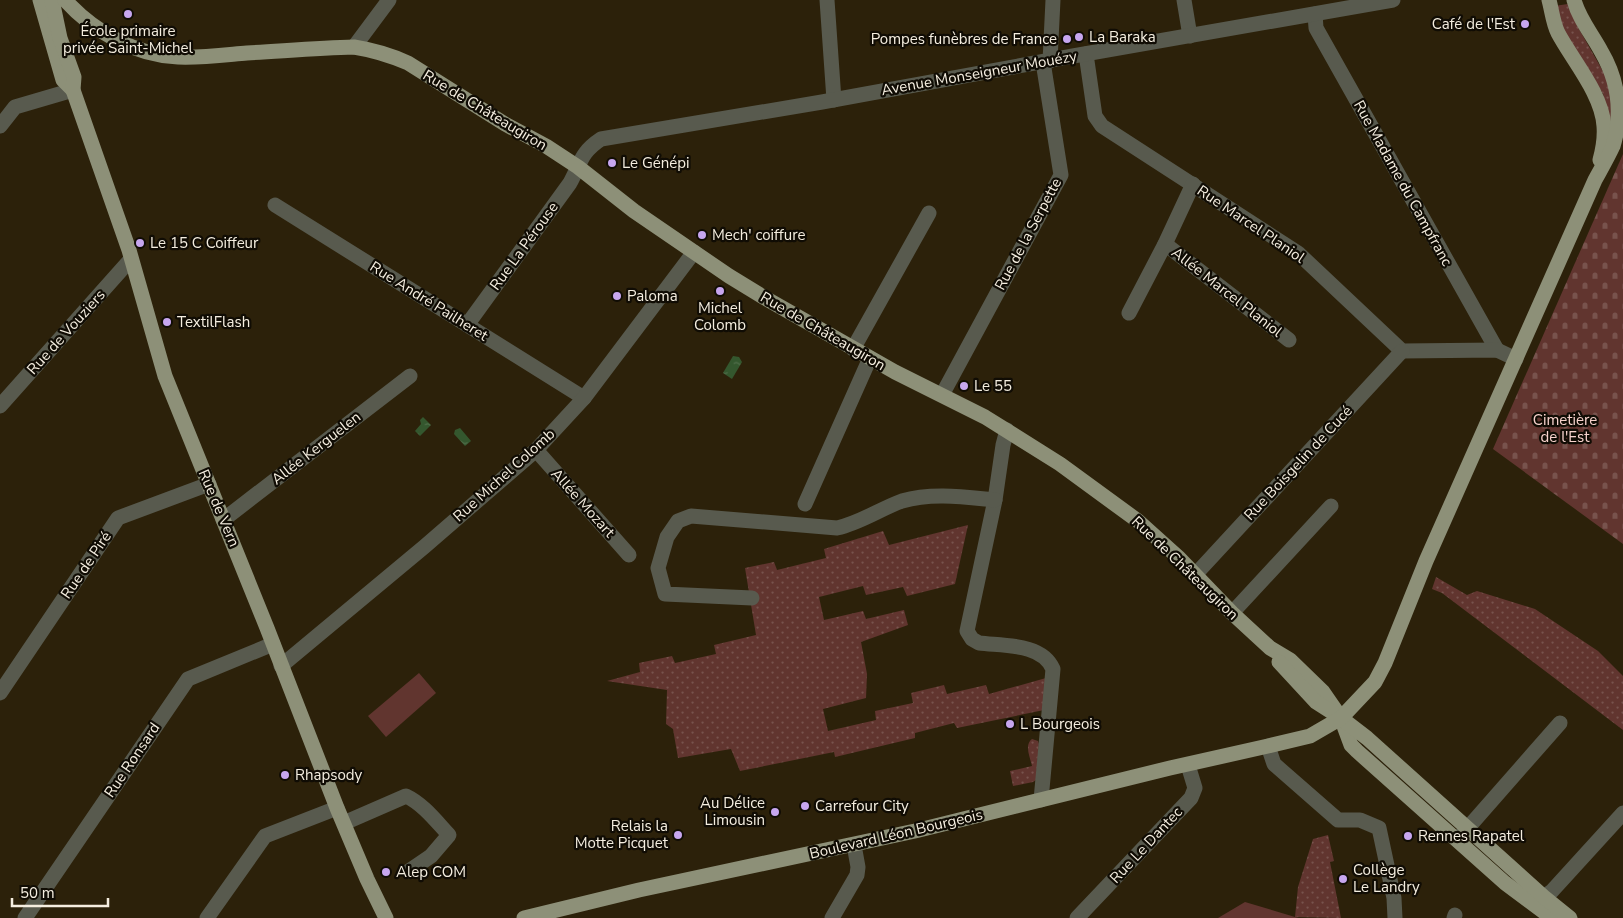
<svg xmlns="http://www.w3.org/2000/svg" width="1623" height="918" font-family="'Nunito Sans',sans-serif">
	<defs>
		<pattern id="grass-dots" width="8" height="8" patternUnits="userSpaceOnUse" patternTransform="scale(1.25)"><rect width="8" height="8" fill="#61352f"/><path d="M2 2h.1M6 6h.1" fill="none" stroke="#78534d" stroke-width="1.8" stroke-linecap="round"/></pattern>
		<pattern id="cemetery-stones" width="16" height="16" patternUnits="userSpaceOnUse" patternTransform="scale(1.25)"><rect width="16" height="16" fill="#61352f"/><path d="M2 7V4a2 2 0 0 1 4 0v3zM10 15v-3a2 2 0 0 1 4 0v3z" fill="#78534d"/></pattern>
		<pattern id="water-ripples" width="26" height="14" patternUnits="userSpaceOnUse" patternTransform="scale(1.25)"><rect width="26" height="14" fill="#34572e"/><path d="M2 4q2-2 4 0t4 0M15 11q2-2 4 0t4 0" fill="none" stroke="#526f4c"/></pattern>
	</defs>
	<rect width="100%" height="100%" fill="#2c210a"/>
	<g fill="url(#grass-dots)">
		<polygon points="1568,4 1579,29 1608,80 1611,89 1612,129 1603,94 1582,59 1562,32 1554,6"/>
		<polygon points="968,525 955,584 907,596 903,587 866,595 863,586 819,597 824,620 863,611 866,619 904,610 908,625 861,642 867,674 866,698 823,709 828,731 876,720 875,711 913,703 911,693 944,685 947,694 986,685 989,694 1046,678 1044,710 957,728 954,723 915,733 915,738 835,757 834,752 740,771 731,749 678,758 673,729 666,724 667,690 607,681 640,672 639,663 672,656 675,663 716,654 714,645 756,635 745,568 774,562 777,570 826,558 824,549 883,531 889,545"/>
		<polygon points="1436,577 1467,595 1477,591 1535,609 1598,651 1623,676 1623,730 1442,593 1432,589"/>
		<path d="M1032 739 1038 741 1039 744 1036 780 1033 782 1013 786 1010 771 1032 766C1030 757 1024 745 1032 739Z"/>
		<polygon points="1328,835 1334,861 1330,862 1341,918 1295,917 1298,887 1313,839"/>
	</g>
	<polygon fill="url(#cemetery-stones)" points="1623,154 1623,544 1493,449"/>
	<g fill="#61352f">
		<polygon points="419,673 436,693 386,737 368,716"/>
		<polygon points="1245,902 1295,917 1299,918 1218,918"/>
	</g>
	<g fill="url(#water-ripples)">
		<polygon points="733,356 739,357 742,362 732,379 723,373"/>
		<polygon points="423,417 431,425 420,436 415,431 421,424 420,420"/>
		<polygon points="460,428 471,441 465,446 454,434 455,430"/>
	</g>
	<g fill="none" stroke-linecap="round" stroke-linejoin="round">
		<g stroke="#585a4e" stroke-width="15">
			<polyline points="827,0 834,100"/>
			<polyline points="1184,0 1190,36"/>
			<polyline points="1315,14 1316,28 1497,350"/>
			<polyline points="354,47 389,0"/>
			<polyline points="1086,54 1095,116 1102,126 1298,253 1402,351 1497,350 1516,359"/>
			<polyline points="1050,61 1053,0"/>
			<polyline points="0,126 15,107 73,90"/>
			<polyline points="275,205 584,398"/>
			<polyline points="1165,244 1289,340"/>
			<polyline points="1129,313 1165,244 1193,184"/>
			<path d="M467 325 570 183C581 163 580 153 601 139L822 102 1073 56 1393 0"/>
			<polyline points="853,349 929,213"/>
			<polyline points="942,395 1061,175 1043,62"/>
			<polyline points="0,406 131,259"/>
			<path d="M1007 430 1003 445 995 500 967 631 972 639 979 643C1003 646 1042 643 1053 669L1041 800"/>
			<polyline points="536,450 629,555"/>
			<polyline points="805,504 870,358"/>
			<polyline points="223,520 410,376"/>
			<polyline points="1195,575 1402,351"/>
			<path d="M752 598 665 594 658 568 667 537 678 521 691 516 837 528C860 523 880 509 902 501 932 492 965 497 995 500"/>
			<polyline points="1232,613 1331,506"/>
			<polyline points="281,666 424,547 536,450 584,398 694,252"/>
			<polyline points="0,693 118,518 209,484"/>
			<polyline points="1268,746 1274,764 1338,820 1360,820 1379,828 1394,898 1395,918"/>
			<path d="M344 823 406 796C423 804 436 821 449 835L431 856 409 871"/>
			<polyline points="1459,838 1560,723"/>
			<polyline points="1539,907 1544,897 1552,891 1623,813"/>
			<polyline points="25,918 188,679 273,644"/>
			<polyline points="207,918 265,836 337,808"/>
			<polyline points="832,918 857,875 858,867 854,845"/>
			<polyline points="1077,918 1191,798 1195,788 1188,765"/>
			<polyline points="1454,918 1455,915"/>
		</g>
		<g stroke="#8d9078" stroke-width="15">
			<polyline points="40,0 63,80 73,90"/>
			<polyline points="52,0 60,38 74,77 73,90 129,250 165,376 267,628 337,808 367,879 386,918"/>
			<path d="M65 0C94 32 135 55 178 57 201 58 224 55 247 53 283 51 318 48 354 47 373 50 390 55 408 63L505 124 546 146 578 167 634 211 729 276 765 298 895 372 985 417 1060 464 1138 521 1178 557 1232 613 1270 648 1290 660 1323 692 1341 718 1351 745 1357 751 1505 883 1552 918"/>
			<path d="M1549 0C1552 11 1553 23 1558 33 1573 61 1602 94 1604 126 1605 138 1603 149 1600 160"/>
			<polyline points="1279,662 1316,702 1341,718 1367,738 1544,897 1570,918"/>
			<path d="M524 918 639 890 915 831 1170 768 1268 746 1310 736 1341 718 1375 682 1385 663 1426 561 1595 180C1601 169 1608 157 1613 146 1623 113 1618 80 1601 51 1592 34 1579 19 1574 0"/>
		</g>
	</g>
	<g fill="#c7a6ef" stroke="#100c04" stroke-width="2">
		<circle cx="128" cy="14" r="5"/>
		<circle cx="1525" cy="24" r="5"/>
		<circle cx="1079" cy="37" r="5"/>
		<circle cx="1067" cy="39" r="5"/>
		<circle cx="612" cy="163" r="5"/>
		<circle cx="702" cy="235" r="5"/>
		<circle cx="140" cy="243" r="5"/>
		<circle cx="720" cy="291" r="5"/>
		<circle cx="617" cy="296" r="5"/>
		<circle cx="167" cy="322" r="5"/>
		<circle cx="964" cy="386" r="5"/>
		<circle cx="1010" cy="724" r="5"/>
		<circle cx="285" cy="775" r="5"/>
		<circle cx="805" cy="806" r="5"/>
		<circle cx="775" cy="812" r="5"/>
		<circle cx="678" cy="835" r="5"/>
		<circle cx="1408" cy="836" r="5"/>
		<circle cx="386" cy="872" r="5"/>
		<circle cx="1343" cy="879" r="5"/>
	</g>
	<g text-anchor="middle" stroke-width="4.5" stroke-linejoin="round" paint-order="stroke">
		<g font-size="15" fill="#f5eee0" stroke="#100c04" text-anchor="start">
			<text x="1515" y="29" text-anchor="end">Café de l'Est</text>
			<text x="128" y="36" text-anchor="middle">École primaire<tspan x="128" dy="17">privée Saint-Michel</tspan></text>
			<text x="1089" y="42">La Baraka</text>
			<text x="1057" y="44" text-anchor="end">Pompes funèbres de France</text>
			<text x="622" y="168">Le Génépi</text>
			<text x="712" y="240">Mech' coiffure</text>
			<text x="150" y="248">Le 15 C Coiffeur</text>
			<text x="627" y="301">Paloma</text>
			<text x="720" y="313" text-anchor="middle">Michel<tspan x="720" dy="17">Colomb</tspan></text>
			<text x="177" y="327">TextilFlash</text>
			<text x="974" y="391">Le 55</text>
			<text x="1020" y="729">L Bourgeois</text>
			<text x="295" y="780">Rhapsody</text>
			<text x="765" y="808" text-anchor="end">Au Délice<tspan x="765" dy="17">Limousin</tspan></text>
			<text x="815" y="811">Carrefour City</text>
			<text x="668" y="831" text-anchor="end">Relais la<tspan x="668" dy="17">Motte Picquet</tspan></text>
			<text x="1418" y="841">Rennes Rapatel</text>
			<text x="1353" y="875">Collège<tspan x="1353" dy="17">Le Landry</tspan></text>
			<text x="396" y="877">Alep COM</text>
		</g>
		<g font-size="15" fill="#f5eee0" stroke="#100c04">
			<text transform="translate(979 73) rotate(-10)" y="5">Avenue Monseigneur Mouézy</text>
			<text transform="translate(485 110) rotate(31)" y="5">Rue de Châteaugiron</text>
			<text transform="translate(1403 183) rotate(61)" y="5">Rue Madame du Campfranc</text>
			<text transform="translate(1251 224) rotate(34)" y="5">Rue Marcel Planiol</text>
			<text transform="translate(1028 234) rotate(-62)" y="5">Rue de la Serpette</text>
			<text transform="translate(524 246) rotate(-54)" y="5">Rue La Pérouse</text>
			<text transform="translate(1227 292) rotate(38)" y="5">Allée Marcel Planiol</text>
			<text transform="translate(429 301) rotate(32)" y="5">Rue André Pailheret</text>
			<text transform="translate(823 331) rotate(30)" y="5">Rue de Châteaugiron</text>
			<text transform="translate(66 332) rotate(-48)" y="5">Rue de Vouziers</text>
			<text transform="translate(316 448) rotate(-38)" y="5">Allée Kerguelen</text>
			<text transform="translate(1298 463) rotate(-47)" y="5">Rue Boisgelin de Cucé</text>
			<text transform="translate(504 475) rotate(-42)" y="5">Rue Michel Colomb</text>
			<text transform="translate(583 503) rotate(48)" y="5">Allée Mozart</text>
			<text transform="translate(219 508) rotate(67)" y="5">Rue de Vern</text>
			<text transform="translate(86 565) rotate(-56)" y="5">Rue de Piré</text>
			<text transform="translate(1185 568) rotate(44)" y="5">Rue de Châteaugiron</text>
			<text transform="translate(132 760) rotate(-56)" y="5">Rue Ronsard</text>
			<text transform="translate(896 834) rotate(-13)" y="5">Boulevard Léon Bourgeois</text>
			<text transform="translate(1146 845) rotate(-47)" y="5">Rue Le Dantec</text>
		</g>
		<g font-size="15" fill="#f8d3cd" stroke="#100c04">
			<text x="1565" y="425">Cimetière<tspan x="1565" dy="17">de l'Est</tspan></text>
		</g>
	</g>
	<path d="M12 898v8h96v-8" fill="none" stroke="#f5eee0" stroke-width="2.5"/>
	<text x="20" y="898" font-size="15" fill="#f5eee0" stroke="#100c04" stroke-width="4" paint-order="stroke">50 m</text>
</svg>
